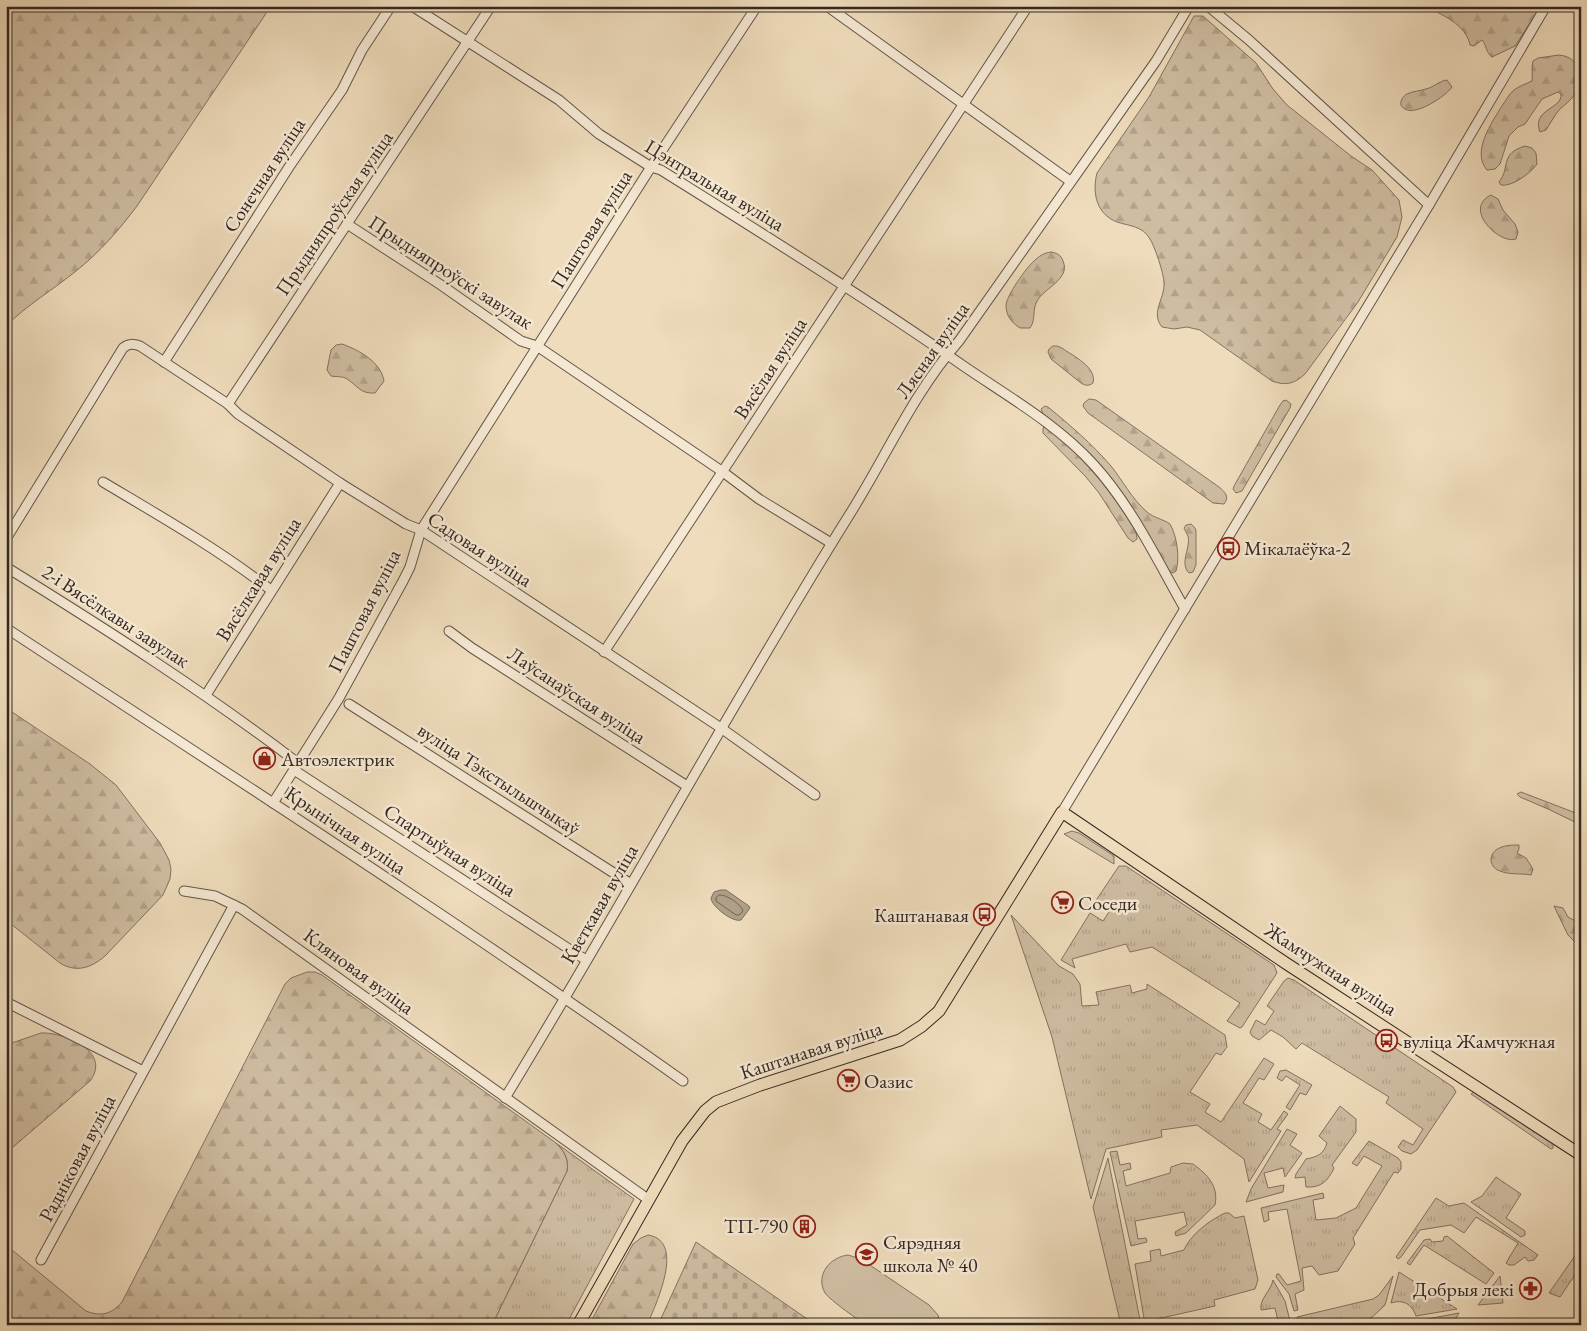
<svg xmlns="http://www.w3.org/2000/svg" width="1587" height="1331" font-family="'EB Garamond',serif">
	<defs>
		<pattern id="grass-tufts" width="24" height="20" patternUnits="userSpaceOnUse" patternTransform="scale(1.25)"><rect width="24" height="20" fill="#cfbda2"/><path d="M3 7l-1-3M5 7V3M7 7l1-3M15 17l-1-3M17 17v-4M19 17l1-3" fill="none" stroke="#b2a28b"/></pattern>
		<pattern id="forest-firs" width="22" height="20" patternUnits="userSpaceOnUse" patternTransform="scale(1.25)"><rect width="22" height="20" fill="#cfbda2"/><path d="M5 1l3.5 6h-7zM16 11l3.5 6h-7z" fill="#b2a28b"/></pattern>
		<pattern id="cemetery-stones" width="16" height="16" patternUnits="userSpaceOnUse" patternTransform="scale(1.25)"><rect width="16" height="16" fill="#cfbda2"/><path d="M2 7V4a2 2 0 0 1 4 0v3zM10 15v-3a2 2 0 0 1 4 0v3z" fill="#b2a28b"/></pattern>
	</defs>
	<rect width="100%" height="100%" fill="#efdcbc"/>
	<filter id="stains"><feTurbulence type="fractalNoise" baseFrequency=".004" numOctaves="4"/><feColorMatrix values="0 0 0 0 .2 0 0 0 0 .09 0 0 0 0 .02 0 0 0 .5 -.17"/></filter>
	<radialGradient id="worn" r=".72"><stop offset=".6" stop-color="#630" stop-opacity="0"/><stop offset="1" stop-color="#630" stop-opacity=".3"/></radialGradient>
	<g fill="url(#grass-tufts)" stroke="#827262">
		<polygon points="1072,831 1079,833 1114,856 1114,864 1064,834"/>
		<polygon points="1119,866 1126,866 1274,965 1277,973 1242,1027 1240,1028 1227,1021 1240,1003 1152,947 1130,952 1126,944 1072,959 1075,968 1061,960 1090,913 1103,921 1109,912 1095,902"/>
		<polygon points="1011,915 1059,966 1073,974 1080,984 1082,1006 1099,1005 1096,992 1130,985 1132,993 1147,989 1147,984 1225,1035 1227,1047 1221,1055 1216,1053 1190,1092 1210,1104 1205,1112 1221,1122 1264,1058 1274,1064 1264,1080 1259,1078 1243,1103 1262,1114 1258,1122 1271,1130 1284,1111 1288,1114 1277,1129 1281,1131 1249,1182 1244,1159 1197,1125 1161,1130 1162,1137 1106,1149 1091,1199 1052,1037"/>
		<polygon points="1288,978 1294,980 1453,1087 1456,1092 1417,1150 1411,1154 1402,1151 1398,1147 1403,1140 1413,1145 1423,1129 1386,1103 1389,1097 1302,1043 1296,1049 1283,1037 1271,1030 1259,1040 1252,1036 1250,1032 1256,1020 1265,1025 1274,1011 1267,1006 1284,981"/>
		<polygon points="1286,1070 1312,1085 1306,1095 1300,1093 1290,1110 1286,1107 1300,1085 1286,1076 1282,1081 1277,1078 1280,1071"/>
		<polygon points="1474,1092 1553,1143 1553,1148 1551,1149 1471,1094"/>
		<path d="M1340 1106 1356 1119V1132L1332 1165 1334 1168C1328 1181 1321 1188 1306 1187L1305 1177 1295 1178 1296 1174 1306 1159C1317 1157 1324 1154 1327 1143L1319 1136Z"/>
		<polygon points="1287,1129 1297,1134 1290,1145 1302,1153 1285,1177 1283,1168 1264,1173 1268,1188 1284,1185 1283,1192 1246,1202 1251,1189"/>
		<polygon points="1369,1141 1398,1158 1401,1162 1401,1169 1398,1173 1394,1172 1353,1238 1355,1244 1338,1271 1319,1275 1312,1266 1302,1268 1304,1290 1295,1294 1298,1310 1294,1311 1289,1294 1276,1277 1277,1274 1279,1274 1287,1285 1301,1281 1287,1209 1268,1212 1269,1220 1264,1222 1261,1208 1323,1193 1324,1198 1313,1200 1316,1220 1336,1218 1356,1208 1382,1166 1364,1156 1357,1166 1352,1163"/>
		<path d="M556 1143 634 1199 566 1325H492L567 1171C569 1159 564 1151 556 1143Z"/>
		<path d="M1117 1151 1120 1165 1130 1163 1131 1169 1123 1171 1126 1186 1170 1173 1171 1167 1183 1163 1193 1164C1207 1174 1219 1186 1215 1205L1186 1233 1176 1236 1175 1232 1187 1225 1184 1212 1135 1221 1138 1239 1146 1238 1147 1242 1131 1246 1110 1152Z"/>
		<polygon points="1108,1158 1141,1325 1121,1325 1093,1207"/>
		<polygon points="1496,1177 1521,1194 1506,1218 1525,1231 1525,1235 1521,1237 1471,1202 1482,1196"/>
		<polygon points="1436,1198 1449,1206 1464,1203 1538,1255 1534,1260 1528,1261 1525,1257 1514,1265 1509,1265 1506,1263 1518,1243 1476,1217 1464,1233 1451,1225 1420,1230 1401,1257 1398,1259 1396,1257"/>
		<path d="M1225 1213H1229L1235 1218 1244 1216 1258 1280 1255 1289 1214 1300 1215 1306 1157 1319V1325H1145L1135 1264 1151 1261 1150 1251 1160 1249 1161 1256 1184 1250C1190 1235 1210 1220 1225 1213Z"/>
		<polygon points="1447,1236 1494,1273 1486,1284 1424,1245 1410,1265 1407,1263 1424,1240 1430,1239 1432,1242 1443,1241 1444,1237"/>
		<polygon points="1581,1247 1581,1266 1560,1297 1549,1293"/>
		<path d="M1399 1272 1457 1309 1416 1316C1412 1304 1403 1299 1391 1303Z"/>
		<polygon points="1393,1276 1385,1305 1364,1325 1298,1325 1297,1317 1373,1299 1379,1295"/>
		<polygon points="1500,1276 1503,1303 1478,1305"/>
		<path d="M1273 1280 1285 1301 1291 1325H1279L1275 1308 1261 1310C1259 1299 1271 1291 1273 1280Z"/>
		<polygon points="1459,1313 1452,1325 1420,1325 1422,1320"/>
	</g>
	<g fill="url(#forest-firs)" stroke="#827262">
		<path d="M6 6H271L137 206C119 230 100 252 76 271 53 290 28 304 6 326Z"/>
		<path d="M1425 6H1541L1515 46 1492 57C1486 53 1487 46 1482 40L1474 46 1470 45C1466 24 1442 15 1425 6Z"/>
		<path d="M1194 16H1203L1256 63 1273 89 1287 105 1351 156 1372 170 1399 200 1402 217 1397 237 1358 302 1305 374C1294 384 1286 386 1272 381L1200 330 1187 327 1174 329 1162 327C1150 312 1165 299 1164 283 1164 274 1155 247 1150 239 1143 226 1129 226 1117 222 1096 214 1092 192 1097 173L1149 97Z"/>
		<path d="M1559 55C1580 57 1583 76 1575 93 1572 100 1564 105 1559 110 1554 116 1550 124 1546 130L1540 132C1531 109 1563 109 1561 94L1558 92 1542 99 1525 124 1518 127 1509 136 1500 164 1495 169 1487 170C1471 152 1492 122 1502 106 1506 100 1509 94 1514 90 1519 86 1526 84 1532 81 1533 74 1531 68 1533 61L1538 58Z"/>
		<path d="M1447 80 1452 87C1446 96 1416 116 1405 109 1397 105 1402 97 1407 94 1413 91 1420 91 1426 89 1434 87 1439 81 1447 80Z"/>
		<path d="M1525 146 1532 148 1536 153 1537 164C1531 173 1512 187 1501 185L1499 182C1511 167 1499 154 1525 146Z"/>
		<path d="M1491 195 1498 199 1503 210 1515 224 1518 232 1516 239C1500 245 1462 209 1491 195Z"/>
		<path d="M1051 252C1057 253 1061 255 1063 261 1071 279 1044 288 1037 301 1032 310 1036 320 1030 328H1020C1012 323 1006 316 1006 305 1007 295 1026 268 1034 261 1039 256 1044 253 1051 252Z"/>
		<path d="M342 344C359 350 381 362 384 381L375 393C360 394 358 386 347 379 343 376 336 377 331 376L327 370 331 350 336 345Z"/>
		<path d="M1053 346H1057L1062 348C1073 356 1097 367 1093 383 1089 386 1086 386 1081 383L1051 359 1048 352 1049 349Z"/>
		<path d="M1089 399 1096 400 1219 487C1225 492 1230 497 1224 504L1213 503 1088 413 1083 406 1084 403Z"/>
		<polygon points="1286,400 1291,404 1290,408 1242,491 1236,493 1233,489 1234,486 1280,405 1283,401"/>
		<path d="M1045 406 1048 407C1070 425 1092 444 1111 466 1123 481 1132 499 1147 512 1154 518 1163 519 1170 524 1177 536 1180 558 1176 571L1173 573 1169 571 1166 566C1147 533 1129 498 1103 468 1086 447 1065 431 1043 414L1041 409Z"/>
		<path d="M1044 427 1047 428C1086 460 1110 489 1136 532L1137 539 1133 542 1128 538 1099 493 1086 477 1043 433V428Z"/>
		<path d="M1191 524 1195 528 1196 531V565L1193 572 1189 573C1179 563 1191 548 1188 536 1187 533 1185 531 1184 528L1186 525Z"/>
		<path d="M6 708 90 764 116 785 160 843 169 860 171 869 170 879 163 895 105 956C91 968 76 973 60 963L6 920Z"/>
		<polygon points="1521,792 1581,815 1581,825 1548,809 1520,797 1517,794"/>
		<path d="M1519 845V849L1517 853 1526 858 1533 869 1531 875C1521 873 1509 875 1500 871 1490 868 1488 856 1496 850 1503 845 1512 845 1519 845Z"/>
		<polygon points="1554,906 1563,908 1568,917 1581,924 1581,948 1568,935"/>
		<path d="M307 972H315L322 975 556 1143C564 1151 569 1159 567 1171L492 1325H6V1245L86 1311C101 1317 112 1314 122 1302L285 984 291 978Z"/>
		<path d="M41 1033C65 1032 112 1052 90 1081L6 1153V1045Z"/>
		<path d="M648 1235C686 1241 656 1304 647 1325H589L633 1244 641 1238Z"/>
	</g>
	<polygon fill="url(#cemetery-stones)" stroke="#827262" points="696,1242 813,1323 812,1325 658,1325"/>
	<path fill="#cfbda2" stroke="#827262" d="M848 1255 861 1259 929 1305 938 1315 941 1325C923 1325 905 1325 887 1325 881 1325 874 1326 868 1325 861 1323 829 1299 825 1293 815 1275 830 1257 848 1255Z"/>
	<path fill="#af9f88" stroke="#7e6f5f" d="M720 890H726L749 906 750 908 741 920C733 923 711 906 711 898L714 892Z"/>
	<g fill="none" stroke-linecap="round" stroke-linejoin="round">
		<path stroke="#726455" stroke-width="1" d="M719 895C726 894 741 904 743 911L739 915H736L716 901V898Z"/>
		<defs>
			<g id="minor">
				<path d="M412 6 559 100 599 134 651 167 661 170C763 234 866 298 965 367 1009 397 1058 425 1094 465 1132 507 1157 560 1185 609"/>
				<polyline points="827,6 1070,181"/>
				<polyline points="1208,6 1249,40 1429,205"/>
				<polyline points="347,224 441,285 521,341 537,346 723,472 759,499 831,543"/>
				<polyline points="164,362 289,167 342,90 362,50 391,6"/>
				<polyline points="228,404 491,6"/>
				<path d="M103 482C160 516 218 549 271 590"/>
				<path d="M6 539 123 348C129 343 133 344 140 346L228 404 238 414 340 483 406 524 421 530 721 728 815 795"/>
				<path d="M6 567C106 629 205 692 298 763"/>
				<path d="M6 628C233 777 462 924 683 1081"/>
				<polyline points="449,631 472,648 687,786"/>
				<polyline points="604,652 1028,6"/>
				<polyline points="206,695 340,483"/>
				<polyline points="349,704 631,884"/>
				<polyline points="294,770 586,960"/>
				<polyline points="273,803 339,698 403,581 410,567 421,530 651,167 757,6"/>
				<polyline points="1062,812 1429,205 1546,6"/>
				<polyline points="184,891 215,896 242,909 649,1200"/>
				<polyline points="6,1002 143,1071"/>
				<path d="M505 1098C622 906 729 708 848 517 885 459 913 393 959 341L1156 61 1189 6"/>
				<polyline points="41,1260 234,905"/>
			</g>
			<polyline id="major" points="578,1325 682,1141 705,1111 716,1102 760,1085 900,1040 922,1026 939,1011 1062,812 1287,964 1581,1155"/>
		</defs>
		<use href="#minor" stroke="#635548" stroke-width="11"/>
		<use href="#major" stroke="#342822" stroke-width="13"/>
		<use href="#minor" stroke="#f5e8d3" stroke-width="9"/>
		<use href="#major" stroke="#efdcbc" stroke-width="11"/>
	</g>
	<defs>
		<symbol id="bus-ring" viewBox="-11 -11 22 22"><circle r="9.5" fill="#f5e8d3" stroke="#8f2418" stroke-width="1.5"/><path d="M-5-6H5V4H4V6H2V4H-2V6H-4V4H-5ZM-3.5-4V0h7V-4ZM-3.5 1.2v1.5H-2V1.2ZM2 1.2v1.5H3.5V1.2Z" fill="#8f2418"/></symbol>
		<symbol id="shop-ring" viewBox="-11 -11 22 22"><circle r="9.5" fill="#f5e8d3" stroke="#8f2418" stroke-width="1.5"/><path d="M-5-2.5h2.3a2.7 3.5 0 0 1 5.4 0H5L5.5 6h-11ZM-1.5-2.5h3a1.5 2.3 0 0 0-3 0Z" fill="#8f2418"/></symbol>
		<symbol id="supermarket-ring" viewBox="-11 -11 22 22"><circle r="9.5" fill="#f5e8d3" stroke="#8f2418" stroke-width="1.5"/><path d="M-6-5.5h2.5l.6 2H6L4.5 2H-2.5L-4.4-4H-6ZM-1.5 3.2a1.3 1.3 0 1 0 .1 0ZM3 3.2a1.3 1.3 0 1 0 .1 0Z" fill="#8f2418"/></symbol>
		<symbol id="building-ring" viewBox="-11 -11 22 22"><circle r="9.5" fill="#f5e8d3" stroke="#8f2418" stroke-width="1.5"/><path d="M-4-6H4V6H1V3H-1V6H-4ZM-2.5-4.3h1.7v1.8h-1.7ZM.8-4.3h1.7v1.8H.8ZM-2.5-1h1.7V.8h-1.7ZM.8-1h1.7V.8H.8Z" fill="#8f2418"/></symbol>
		<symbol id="school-ring" viewBox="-11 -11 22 22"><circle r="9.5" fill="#f5e8d3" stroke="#8f2418" stroke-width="1.5"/><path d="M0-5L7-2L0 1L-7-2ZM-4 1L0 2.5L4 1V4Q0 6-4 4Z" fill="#8f2418"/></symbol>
		<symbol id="pharmacy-ring" viewBox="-11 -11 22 22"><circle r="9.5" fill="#f5e8d3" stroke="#8f2418" stroke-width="1.5"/><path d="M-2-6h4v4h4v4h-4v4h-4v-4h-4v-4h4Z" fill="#8f2418"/></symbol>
	</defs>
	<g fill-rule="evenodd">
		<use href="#bus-ring" x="1216" y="536" width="25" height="25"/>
		<use href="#shop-ring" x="252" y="746" width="25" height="25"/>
		<use href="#supermarket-ring" x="1050" y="890" width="25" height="25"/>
		<use href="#bus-ring" x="972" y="902" width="25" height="25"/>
		<use href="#bus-ring" x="1374" y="1028" width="25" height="25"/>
		<use href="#supermarket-ring" x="836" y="1068" width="25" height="25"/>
		<use href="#building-ring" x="792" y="1214" width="25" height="25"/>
		<use href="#school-ring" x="854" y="1242" width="25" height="25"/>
		<use href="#pharmacy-ring" x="1518" y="1276" width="25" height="25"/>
	</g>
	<g text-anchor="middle" stroke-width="5" stroke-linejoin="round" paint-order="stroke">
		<g font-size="20" fill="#342822" stroke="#f5e8d3">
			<text transform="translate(264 175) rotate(-57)" y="7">Сонечная вуліца</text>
			<text transform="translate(715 185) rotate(31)" y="7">Цэнтральная вуліца</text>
			<text transform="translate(334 213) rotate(-56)" y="7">Прыдняпроўская вуліца</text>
			<text transform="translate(591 229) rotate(-58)" y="7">Паштовая вуліца</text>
			<text transform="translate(451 272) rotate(33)" y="7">Прыдняпроўскі завулак</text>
			<text transform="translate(932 350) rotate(-55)" y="7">Лясная вуліца</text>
			<text transform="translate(770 368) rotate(-57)" y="7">Вясёлая вуліца</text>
			<text transform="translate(480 549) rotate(33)" y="7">Садовая вуліца</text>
			<text transform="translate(258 579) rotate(-58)" y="7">Вясёлкавая вуліца</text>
			<text transform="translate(364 611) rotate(-63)" y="7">Паштовая вуліца</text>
			<text transform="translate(116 616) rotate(33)" y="7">2-і Вясёлкавы завулак</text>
			<text transform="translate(577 695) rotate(33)" y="7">Лаўсанаўская вуліца</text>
			<text transform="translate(499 779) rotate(33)" y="7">вуліца Тэкстыльшчыкаў</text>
			<text transform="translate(346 830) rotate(34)" y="7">Крынічная вуліца</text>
			<text transform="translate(450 850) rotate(33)" y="7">Спартыўная вуліца</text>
			<text transform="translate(599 904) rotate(-60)" y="7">Кветкавая вуліца</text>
			<text transform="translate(1331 969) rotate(33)" y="7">Жамчужная вуліца</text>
			<text transform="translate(359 971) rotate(36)" y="7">Кляновая вуліца</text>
			<text transform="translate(811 1050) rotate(-18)" y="7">Каштанавая вуліца</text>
			<text transform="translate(77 1158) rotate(-62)" y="7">Радніковая вуліца</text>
		</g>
		<g font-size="20" fill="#342822" stroke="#f5e8d3" text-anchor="start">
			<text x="1244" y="555">Мікалаёўка-2</text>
			<text x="281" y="766">Автоэлектрик</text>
			<text x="1078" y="910">Соседи</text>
			<text x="969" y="922" text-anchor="end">Каштанавая</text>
			<text x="1403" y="1048">вуліца Жамчужная</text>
			<text x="864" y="1088">Оазис</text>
			<text x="788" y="1233" text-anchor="end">ТП-790</text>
			<text x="883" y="1249">Сярэдняя<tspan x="883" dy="23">школа № 40</tspan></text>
			<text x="1514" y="1296" text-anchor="end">Добрыя лекі</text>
		</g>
	</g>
	<rect width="1587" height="1331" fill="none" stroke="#efdcbc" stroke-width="25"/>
	<rect x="8" y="8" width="1572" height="1316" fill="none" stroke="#342822" stroke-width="2.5"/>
	<rect x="12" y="12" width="1562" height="1306" fill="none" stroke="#342822"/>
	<rect width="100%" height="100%" filter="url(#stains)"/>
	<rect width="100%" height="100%" fill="url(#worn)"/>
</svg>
